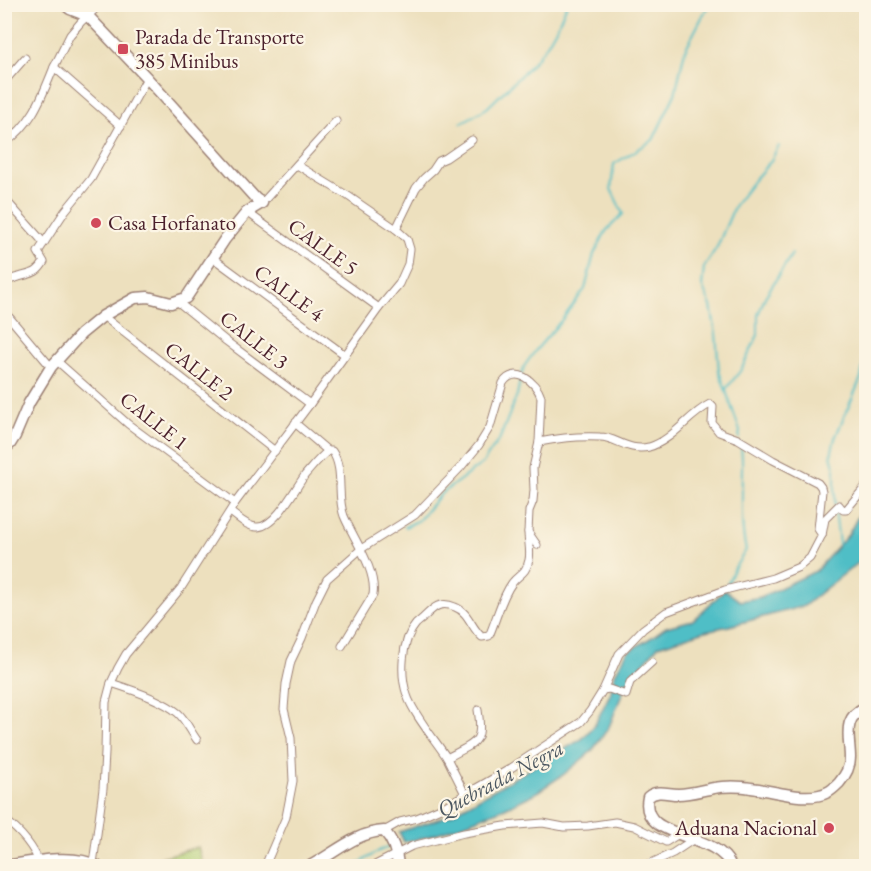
<svg xmlns="http://www.w3.org/2000/svg" width="871" height="871" font-family="'EB Garamond',serif">
	<rect width="100%" height="100%" fill="#fcf5e5"/>
	<filter id="ink" filterUnits="userSpaceOnUse"><feTurbulence type="fractalNoise" baseFrequency=".0167" numOctaves="2"/><feDisplacementMap in="SourceGraphic" scale="12" xChannelSelector="R" yChannelSelector="G"/><feConvolveMatrix kernelMatrix="1 2 1 2 8 2 1 2 1" color-interpolation-filters="sRGB"/></filter>
	<filter id="wash" filterUnits="userSpaceOnUse"><feTurbulence type="fractalNoise" baseFrequency=".008" numOctaves="4" result="noise"/><feDisplacementMap in="SourceGraphic" scale="24" xChannelSelector="R" yChannelSelector="G"/><feGaussianBlur stdDeviation="1.35" result="paint"/><feColorMatrix in="noise" values="0 0 0 0 0 0 0 0 0 0 0 0 0 0 0 0 0 1.4 0 .05"/><feComposite in="paint" operator="in"/></filter>
	<g filter="url(#wash)">
		<rect width="100%" height="100%" fill="#ede0be"/>
		<polygon fill="#b0cd73" stroke="#7d764f" stroke-width="1.5" points="198,847 203,865 165,866 162,857"/>
		<polygon fill="#50bec6" stroke="#4d6e78" stroke-width="1.5" points="866,505 866,557 826,588 804,606 729,626 705,631 658,646 627,682 609,727 592,751 563,775 534,794 505,808 456,827 423,838 404,842 399,832 450,815 582,739 594,726 611,692 614,676 627,652 649,639 666,627 693,620 725,590 740,601 761,597 816,571 848,535 862,509"/>
		<g fill="none" stroke-linecap="round" stroke-linejoin="round">
			<g stroke="#50bec6" stroke-width="2">
				<polyline points="866,25 866,27"/>
				<polyline points="866,51 865,53 866,56"/>
				<polyline points="461,123 487,108 530,66 546,46 558,25 567,4"/>
				<polyline points="726,389 741,370 758,335 758,315 765,297 792,254"/>
				<polyline points="739,438 740,431 719,371 716,334 711,306 702,286 704,267 717,247 735,205 754,180 770,162 779,146"/>
				<polyline points="835,505 835,469 831,455 835,438 861,378 866,346"/>
				<polyline points="835,510 839,544"/>
				<polyline points="405,527 419,520 441,494 483,463 500,438 517,395 521,375 525,365 536,350 561,321 585,289 594,254 606,231 623,214 611,189 614,164 653,140 675,94 685,50 709,4"/>
				<path d="M726 587 734 569 746 550C741 530 742 508 742 487 741 472 744 458 740 443"/>
				<polyline points="355,866 379,851 390,846"/>
			</g>
		</g>
	</g>
	<g filter="url(#ink)">
		<g fill="none" stroke-linecap="round" stroke-linejoin="round">
			<defs>
				<g id="street">
					<polyline points="4,5 5,4"/>
					<polyline points="54,67 70,35 81,22 101,4"/>
					<polyline points="4,82 25,58"/>
					<path d="M4 144C33 123 41 99 54 67L121 126"/>
					<polyline points="4,198 44,243"/>
					<polyline points="262,203 336,121"/>
					<polyline points="247,212 379,308"/>
					<polyline points="396,229 416,188 424,178 433,170 439,161 446,158 472,140"/>
					<polyline points="213,258 345,355"/>
					<path d="M4 282C9 280 14 278 19 277 32 273 37 274 44 262L38 252 65 211 91 179 147 78"/>
					<polyline points="178,302 226,341 310,404"/>
					<polyline points="4,311 51,367"/>
					<polyline points="103,316 275,451"/>
					<polyline points="57,361 128,424 235,503"/>
					<path d="M295 423 328 451H332C345 470 336 495 344 516 353 538 377 570 373 595L342 646"/>
					<path d="M539 442C559 438 579 436 600 437 616 437 628 452 649 447 673 440 688 415 710 404L713 407 712 423 719 432 738 439 773 460 818 483 821 487 822 491 818 529 822 535"/>
					<path d="M230 512C238 517 248 528 258 527 276 526 295 489 305 475 312 467 319 458 328 451"/>
					<path d="M111 683C130 689 163 700 178 713 185 719 191 732 197 740"/>
					<polyline points="603,690 619,654 643,629 666,612 725,590 773,578 799,567 810,558 822,535 825,519 839,505 843,510 846,510 866,486"/>
					<path d="M447 758C436 741 413 714 407 695 400 675 401 641 416 624 418 622 421 620 423 618 433 608 440 600 455 607 469 612 471 628 482 637L489 636C497 618 501 598 512 583 519 574 526 574 529 560 531 551 528 541 528 532"/>
					<path d="M465 794 447 758C475 742 484 745 478 710"/>
					<path d="M4 819C20 831 34 848 41 866"/>
					<polyline points="384,831 400,822 417,818 445,806 508,770 581,722 590,711 603,690 609,689 626,695 630,682 652,662"/>
					<polyline points="93,864 103,789 105,753 106,702 111,683 118,668 126,654 181,588 235,503 310,404 379,308 399,284 408,264 410,249 407,239 396,229 348,196 297,165"/>
					<path d="M265 866 286 817 293 781 291 738 284 709 286 684 291 661 302 638 316 601 327 579 361 549 415 515 461 467 479 445 490 427 503 383C515 365 536 381 541 397L539 442 533 468 534 490 533 501 529 511 528 532 537 545"/>
					<polyline points="373,866 412,846 464,833 505,826 543,823 564,827 588,826 615,822 634,826 666,842 677,835"/>
					<polyline points="645,866 673,853 694,839"/>
				</g>
				<g id="secondary">
					<polyline points="4,448 10,444 15,436 29,403 51,367 81,334 103,316 135,298 148,297 171,303 186,298 225,239 247,212 262,203 256,199 147,78 88,16 70,9 64,4"/>
					<path d="M6 866C31 862 74 853 97 866"/>
					<path d="M310 866C334 854 356 832 384 831 394 841 397 853 398 866"/>
					<path d="M731 866C716 830 638 841 648 797 658 789 667 794 678 794 691 794 702 790 714 788 724 786 741 786 751 788 773 790 807 803 828 792 832 790 836 786 839 783 845 776 850 767 850 758 850 737 841 718 866 707"/>
				</g>
			</defs>
			<use href="#street" stroke="#9c8074" stroke-width="9"/>
			<use href="#secondary" stroke="#9c8074" stroke-width="13"/>
			<use href="#street" stroke="#fff" stroke-width="7"/>
			<use href="#secondary" stroke="#fff" stroke-width="10"/>
		</g>
	</g>
	<g fill="#d1495b" stroke="#fcf5e5" stroke-width="2">
		<rect x="117" y="43" width="12" height="12" rx="3"/>
		<circle cx="96" cy="223" r="6"/>
		<circle cx="829" cy="828" r="6"/>
	</g>
	<g text-anchor="middle" stroke-width="4.5" stroke-linejoin="round" paint-order="stroke">
		<g font-size="21" fill="#4a1f2b" stroke="#fcf5e5" text-anchor="start">
			<text x="135" y="44">Parada de Transporte<tspan x="135" dy="24">385 Minibus</tspan></text>
			<text x="108" y="230">Casa Horfanato</text>
			<text x="817" y="835" text-anchor="end">Aduana Nacional</text>
		</g>
		<g font-size="21" fill="#4a1f2b" stroke="#fcf5e5">
			<text transform="translate(323 247) rotate(36)" y="7">CALLE 5</text>
			<text transform="translate(289 293) rotate(36)" y="7">CALLE 4</text>
			<text transform="translate(254 340) rotate(38)" y="7">CALLE 3</text>
			<text transform="translate(199 371) rotate(38)" y="7">CALLE 2</text>
			<text transform="translate(154 421) rotate(38)" y="7">CALLE 1</text>
		</g>
		<g font-size="22" font-style="italic" fill="#4c5761" stroke="#fcf5e5">
			<text transform="translate(500 778) rotate(-28)" y="8">Quebrada Negra</text>
		</g>
	</g>
	<rect width="871" height="871" fill="none" stroke="#fcf5e5" stroke-width="24"/>
</svg>
